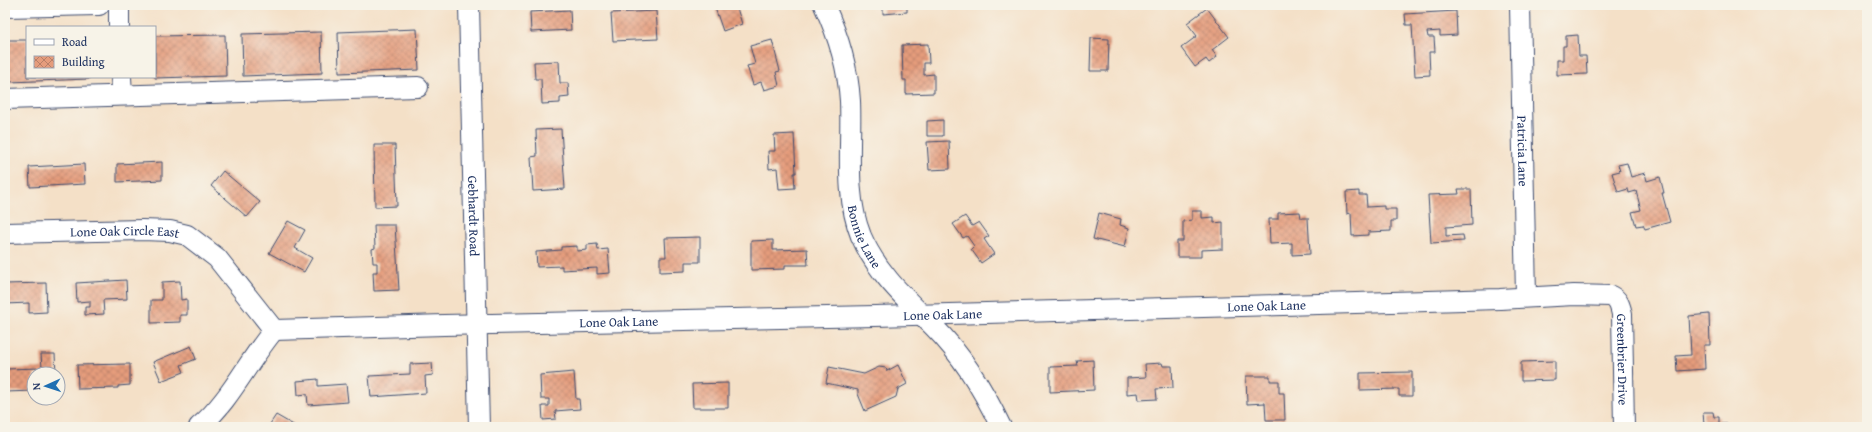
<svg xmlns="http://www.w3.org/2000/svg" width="1872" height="432" font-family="'Gentium Book Plus',serif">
	<defs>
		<pattern id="building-cross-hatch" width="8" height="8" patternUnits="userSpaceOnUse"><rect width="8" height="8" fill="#e59c7c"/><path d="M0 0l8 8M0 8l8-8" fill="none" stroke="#b98069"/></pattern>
	</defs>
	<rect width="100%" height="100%" fill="#f7f3e8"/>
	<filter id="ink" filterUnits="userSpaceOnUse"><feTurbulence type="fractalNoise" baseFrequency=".025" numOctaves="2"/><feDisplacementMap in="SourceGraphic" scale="8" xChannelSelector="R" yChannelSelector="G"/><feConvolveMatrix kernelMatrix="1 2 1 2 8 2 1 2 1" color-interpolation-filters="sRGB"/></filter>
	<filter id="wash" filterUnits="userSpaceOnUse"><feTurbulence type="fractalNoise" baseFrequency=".012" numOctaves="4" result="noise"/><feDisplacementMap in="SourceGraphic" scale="16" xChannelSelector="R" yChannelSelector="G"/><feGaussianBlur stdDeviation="0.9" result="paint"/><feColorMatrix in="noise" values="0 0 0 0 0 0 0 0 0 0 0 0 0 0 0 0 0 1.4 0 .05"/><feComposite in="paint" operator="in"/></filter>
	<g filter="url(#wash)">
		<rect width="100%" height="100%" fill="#f4e0c7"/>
		<g id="blocks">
			<g fill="url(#building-cross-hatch)">
				<polygon points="714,5 736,5 742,24 723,31"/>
				<polygon points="883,5 907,5 907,12 883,14"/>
				<rect x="1025" y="5" width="25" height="2"/>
				<polygon points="1207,8 1229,37 1212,50 1217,57 1209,63 1206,59 1195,67 1181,48 1197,36 1187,23"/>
				<polygon points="570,10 571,30 531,32 530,12"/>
				<polygon points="656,11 658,39 613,41 611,13"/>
				<polygon points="1456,11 1457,35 1440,36 1440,31 1427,32 1428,37 1434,37 1435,52 1429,52 1430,75 1415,76 1412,25 1406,25 1405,14"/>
				<polygon points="417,29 419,70 339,73 338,32"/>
				<polygon points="321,32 322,73 243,76 242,34"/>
				<polygon points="225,35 226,76 155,78 155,36"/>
				<polygon points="1578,35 1579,56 1586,56 1587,74 1557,75 1557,60 1563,60 1563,46 1566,46 1566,36"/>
				<polygon points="1091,38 1109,39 1108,71 1090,71"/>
				<polygon points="7,40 27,40 27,77 89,77 89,79 9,82"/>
				<polygon points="772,40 780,71 776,72 779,86 764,90 761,82 753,85 747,66 755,64 750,46"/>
				<polygon points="928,44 929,63 924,63 924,75 934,74 934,93 906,94 906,80 903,80 902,45"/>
				<polygon points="559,61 560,83 568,83 569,97 560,98 560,103 542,104 541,79 535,79 534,62"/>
				<polygon points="943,120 943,136 927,136 927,121"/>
				<polygon points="561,129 565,189 533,191 531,157 537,156 536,130"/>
				<polygon points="794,134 796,173 794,173 795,188 779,189 777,168 769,169 768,151 775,151 774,135"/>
				<polygon points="949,141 950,169 929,170 927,142"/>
				<polygon points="374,145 395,145 397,206 375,207"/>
				<polygon points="162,162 162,180 117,182 117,164"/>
				<polygon points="1627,163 1631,177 1645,173 1647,181 1660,177 1664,193 1662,193 1670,222 1645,229 1643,225 1636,226 1632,212 1641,210 1636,191 1629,193 1628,189 1618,192 1612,173 1620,171 1618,165"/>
				<polygon points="84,164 85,184 30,187 29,167"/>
				<polygon points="223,171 260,202 247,217 211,186"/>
				<polygon points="1458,189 1471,189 1472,225 1446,227 1446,236 1463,235 1464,241 1431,243 1428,195 1459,194"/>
				<polygon points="1359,191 1359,195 1366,195 1367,207 1384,206 1384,209 1396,209 1396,221 1391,221 1391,231 1368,232 1368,235 1352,236 1351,213 1347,214 1346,192"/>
				<polygon points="1192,211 1202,211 1202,218 1214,217 1214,223 1223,222 1223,249 1201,250 1201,257 1177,257 1177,241 1183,241 1183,221 1192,220"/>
				<polygon points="1300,212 1301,218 1308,218 1310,254 1292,255 1292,243 1270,244 1269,219 1278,219 1278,213"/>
				<polygon points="1099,213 1121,219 1120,225 1129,228 1125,247 1093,239"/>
				<polygon points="965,216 972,226 979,222 989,236 984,239 994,254 981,263 971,249 974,246 967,236 963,238 953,224"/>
				<polygon points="288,221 305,230 295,248 312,258 304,272 269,253"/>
				<polygon points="374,225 395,225 399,290 374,291 373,272 377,272 377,263 373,263 372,249 375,248"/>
				<polygon points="700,237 700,262 685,262 685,271 660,272 660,257 666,257 665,238"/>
				<polygon points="773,240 773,250 807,249 808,265 785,265 785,269 751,270 751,241"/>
				<polygon points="597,244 598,250 608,249 610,273 597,274 597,268 562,270 562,266 537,267 536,252 561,250 561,247 577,246 577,251 587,250 587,245"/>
				<polygon points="126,280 127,299 103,300 104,314 85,315 85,307 90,307 90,301 77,302 76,283"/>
				<polygon points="180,281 181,300 187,299 187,315 180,315 180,322 151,323 151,300 162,300 162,282"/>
				<polygon points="46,283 47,312 29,313 29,303 5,304 5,284"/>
				<polygon points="1709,314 1710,345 1704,345 1705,369 1677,371 1676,356 1691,355 1689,316"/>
				<polygon points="191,346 196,359 181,365 184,372 161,381 153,362"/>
				<polygon points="41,354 55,354 56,374 34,374 34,391 5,392 5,369 42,368"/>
				<polygon points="1093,360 1094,390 1050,392 1050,367 1078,366 1077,361"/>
				<polygon points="1555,361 1555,380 1521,381 1521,362"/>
				<polygon points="432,363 433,375 425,376 426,393 371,397 369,376 410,374 410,364"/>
				<polygon points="1162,363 1163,366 1172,366 1173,388 1156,389 1157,399 1139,400 1138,393 1127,394 1127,378 1146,377 1145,364"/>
				<polygon points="130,364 130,385 118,386 118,388 78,389 77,365"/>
				<polygon points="898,365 907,384 898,389 896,397 865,411 858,394 858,390 826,383 829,367 864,374 879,367 886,368 887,371"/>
				<polygon points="574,372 576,399 579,399 580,409 555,411 556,419 543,420 542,406 549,406 549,399 541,399 540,375"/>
				<polygon points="1412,372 1412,396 1399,396 1399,389 1360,390 1360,373"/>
				<polygon points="1246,376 1270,376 1270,381 1279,381 1279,393 1284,393 1285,420 1266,420 1265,403 1247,404"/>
				<polygon points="318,379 318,386 346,384 348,402 308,405 307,394 298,395 297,381"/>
				<polygon points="728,383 728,408 693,408 692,384"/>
				<polygon points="1703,412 1713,412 1714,417 1719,417 1719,424 1727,424 1727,427 1699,427 1699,425 1704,425"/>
				<polygon points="276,415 297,427 268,427"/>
			</g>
		</g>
	</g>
	<g filter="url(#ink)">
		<use href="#blocks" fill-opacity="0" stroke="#3c4a6e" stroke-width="1"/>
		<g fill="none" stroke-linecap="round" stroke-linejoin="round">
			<defs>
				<g id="minor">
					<polyline points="119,5 119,27"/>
					<path id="s1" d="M469 5 479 427"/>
					<path id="s2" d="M824 5C838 35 848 67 850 101 852 145 844 194 861 236 877 273 906 299 934 327 963 356 984 391 1001 427"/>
					<path id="s3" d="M1520 5 1526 296"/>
					<polyline points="5,7 99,5"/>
					<polyline points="121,77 122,95"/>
					<polyline points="5,99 418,87"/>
					<path id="s4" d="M5 233 142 230 170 231 187 235 217 258 274 330"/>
					<path id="s5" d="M274 330 444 325 875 316 1500 299 1574 295 1611 296C1619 300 1620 306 1622 314L1624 427"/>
					<path d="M199 427C230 401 248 361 274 330"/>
				</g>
			</defs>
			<use href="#minor" stroke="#3c4a6e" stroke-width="22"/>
			<use href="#minor" stroke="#fff" stroke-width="20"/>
		</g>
	</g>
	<g text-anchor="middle" stroke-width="3" stroke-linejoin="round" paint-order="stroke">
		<g font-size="13" fill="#1b2f5e" stroke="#f7f3e8">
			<text dy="5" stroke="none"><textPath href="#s3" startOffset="146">Patricia Lane</textPath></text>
			<text dy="5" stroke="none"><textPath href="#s1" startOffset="211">Gebhardt Road</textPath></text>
			<text dy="5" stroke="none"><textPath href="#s4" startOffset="120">Lone Oak Circle East</textPath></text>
			<text dy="5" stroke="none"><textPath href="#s2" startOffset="238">Bonnie Lane</textPath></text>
			<text dy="5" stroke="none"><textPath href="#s5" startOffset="993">Lone Oak Lane</textPath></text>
			<text dy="5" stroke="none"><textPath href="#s5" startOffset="669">Lone Oak Lane</textPath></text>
			<text dy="5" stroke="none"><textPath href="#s5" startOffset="345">Lone Oak Lane</textPath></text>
			<text dy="5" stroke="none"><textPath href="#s5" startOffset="1405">Greenbrier Drive</textPath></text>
		</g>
	</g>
	<rect width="1872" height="432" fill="none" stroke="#f7f3e8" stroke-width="20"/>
	<rect x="26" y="26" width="130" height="52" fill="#f7f3e8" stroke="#9fa5b1"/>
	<rect x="34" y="39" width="20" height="6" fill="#ffffff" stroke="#9fa5b1"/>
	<text x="62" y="46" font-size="12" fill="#1b2f5e">Road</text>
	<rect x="34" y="56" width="20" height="12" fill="url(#building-cross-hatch)" stroke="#9fa5b1"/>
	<text x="62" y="66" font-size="12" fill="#1b2f5e">Building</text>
	<g transform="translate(46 386) rotate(267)"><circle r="19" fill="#f7f3e8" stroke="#9fa5b1"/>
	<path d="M0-3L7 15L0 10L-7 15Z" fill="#1f6fb2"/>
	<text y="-6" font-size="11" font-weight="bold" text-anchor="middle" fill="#1b2f5e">N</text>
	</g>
</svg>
